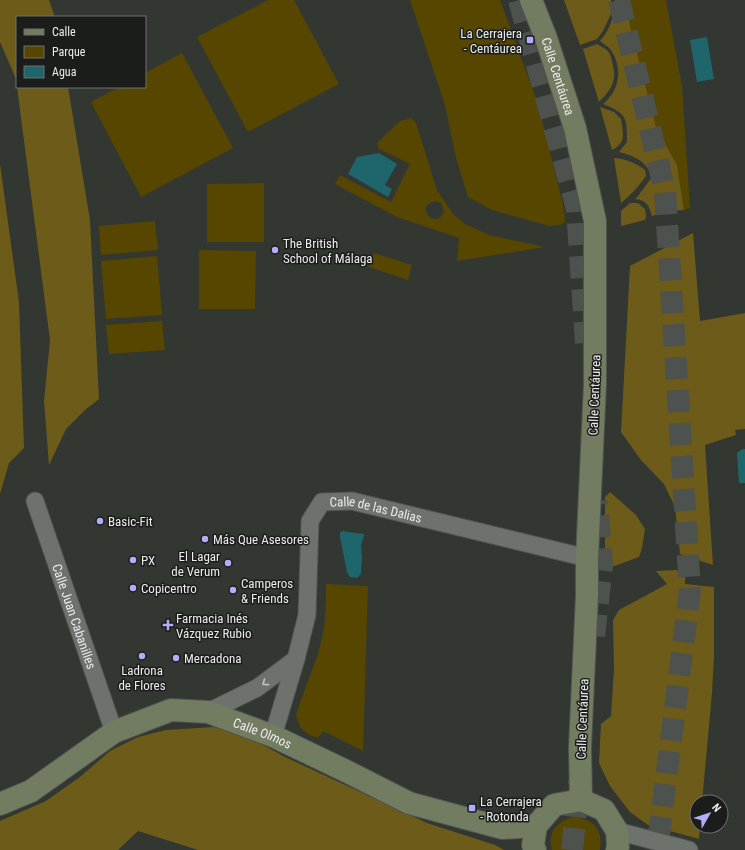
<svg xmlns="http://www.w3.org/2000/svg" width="745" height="850" font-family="'Roboto Condensed',sans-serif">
	<rect width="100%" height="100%" fill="#323732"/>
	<g fill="#574600" fill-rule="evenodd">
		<polygon points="268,0 294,0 339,84 248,132 197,37"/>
		<polygon points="410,0 500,0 538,104 564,209 565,222 560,225 549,226 492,210 468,197 456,158 445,105"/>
		<polygon points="630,0 666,0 682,86 690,208 684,210 677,165 656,127 628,17"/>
		<polygon points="182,53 233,148 141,197 91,102 119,87 145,87 145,73"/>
		<path d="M411 118 416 123 437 190 453 214 465 224 489 235 545 247 457 261 459 238 397 217 335 184 340 175 391 202 410 164 379 149 377 143 400 121ZM435 201 441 203 444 211C436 232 413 206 435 201Z"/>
		<polygon points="264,183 264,242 207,242 207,184"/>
		<polygon points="155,221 158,250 101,255 99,226"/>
		<polygon points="199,250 256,251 255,309 199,309"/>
		<polygon points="374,253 412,265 408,280 369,267"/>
		<polygon points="157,256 162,315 106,319 101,261"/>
		<polygon points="162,321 165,350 109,354 106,325"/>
		<polygon points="326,584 368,586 363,751 323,731 318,738 308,734 300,727 296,715 301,700 318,654 324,629 326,601"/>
		<path d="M574 817C594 819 603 830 600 850H552C547 832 557 821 574 817Z"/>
	</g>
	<g fill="#6d5b19">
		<polygon points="0,0 49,0 55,17 17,17 17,84 17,81 0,42"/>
		<polygon points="564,0 611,0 611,14 603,31 597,39 580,45"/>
		<path d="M615 0H630L628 17 656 127 677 165 684 210 667 211 652 216C649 206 647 200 635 199L638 196 652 177C647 161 634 156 619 152L627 142C627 117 627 114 603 104 607 101 609 98 612 94 621 81 620 62 610 49 608 46 603 44 600 41 611 28 614 17 615 0Z"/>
		<path d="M597 44C600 46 605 48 608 51 611 55 612 61 613 66 617 82 610 91 599 102L583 49Z"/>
		<polygon points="17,87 68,87 90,220 99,399 85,410 66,429 49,465 44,401 50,340"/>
		<path d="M600 107 614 112 621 119C623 134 627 142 612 150Z"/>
		<path d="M614 158C627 159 635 163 645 170L646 176C639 186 631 195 621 203Z"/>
		<polygon points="0,164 19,302 24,448 9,463 0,494"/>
		<polygon points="630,203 638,203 645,209 646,216 645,220 621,226 621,211"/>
		<polygon points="693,233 700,321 745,313 745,429 735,430 736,435 705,445 713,565 680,554 675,507 664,484 641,460 621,432 630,266"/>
		<polygon points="610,492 636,515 645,529 642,548 639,557 609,568 605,566 605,497"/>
		<polygon points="676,570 685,575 685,584 714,587 714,656 712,693 702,802 697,802 697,826 700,826 699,839 648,825 630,812 610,786 599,763 601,724 611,716 614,669 613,620 619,610 667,584 656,571"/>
		<polygon points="214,727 255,740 283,756 427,823 495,845 504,850 198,850 138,831 118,850 0,850 0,821 46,801 80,777 110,751 138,737 166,730"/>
	</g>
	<g fill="#1f656c">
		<polygon points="707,37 714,79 697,82 690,40"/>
		<polygon points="379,153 397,164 385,185 392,189 388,197 348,174 357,157"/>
		<polygon points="742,449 745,449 745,483 739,483 737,453"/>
		<polygon points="342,531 364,534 364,536 361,545 362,557 361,574 357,578 350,577 347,572 340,537 340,533"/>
	</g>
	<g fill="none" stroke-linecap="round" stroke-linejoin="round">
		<g stroke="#4e524e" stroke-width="22" stroke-dasharray="22 11" stroke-linecap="butt">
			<polyline points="519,0 577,209 586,343"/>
			<polyline points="619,0 665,191 690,590 657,850"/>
			<polyline points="594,636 602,566 597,501"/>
			<polyline points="572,850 579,781"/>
		</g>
		<defs>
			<g id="street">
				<path id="s1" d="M35 501 114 732"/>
				<polyline points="208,712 257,688 296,659"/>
				<path id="s2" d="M273 736 296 659 307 615 310 521 322 502 352 501 587 558"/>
				<polyline points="617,831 689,850"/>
			</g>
			<g id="secondary">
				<path id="s3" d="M531 0 546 38 575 128 595 221V384L587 558V595L580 747 581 800"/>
				<path id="s4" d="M0 804 31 791 114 732 171 710 208 712 273 736 348 772 409 803 502 828 536 826"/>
				<polyline points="535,850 533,845 536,826 554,805 581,800 604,810 617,831 618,847 617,850"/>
			</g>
		</defs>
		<use href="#street" stroke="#505450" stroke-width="19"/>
		<use href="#secondary" stroke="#505450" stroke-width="24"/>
		<use href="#street" stroke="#6d726d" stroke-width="17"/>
		<use href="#secondary" stroke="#727c61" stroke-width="22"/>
	</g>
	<defs><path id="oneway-chevron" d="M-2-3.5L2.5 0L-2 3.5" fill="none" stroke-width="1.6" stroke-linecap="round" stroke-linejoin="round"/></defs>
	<use stroke="#bec2bf" href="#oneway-chevron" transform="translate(265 683) rotate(143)"/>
	<g fill="#b2adf9" stroke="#1b1d1b" stroke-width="1.5">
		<rect x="526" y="36" width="8" height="8" rx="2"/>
		<circle cx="275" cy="250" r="4"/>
		<circle cx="100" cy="521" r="4"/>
		<circle cx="205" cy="539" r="4"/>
		<circle cx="133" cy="560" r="4"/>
		<circle cx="228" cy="563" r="4"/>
		<circle cx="133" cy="588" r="4"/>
		<circle cx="233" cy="590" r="4"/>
		<path d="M166 619h4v4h4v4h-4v4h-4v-4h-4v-4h4z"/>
		<circle cx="142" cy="656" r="4"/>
		<circle cx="176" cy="658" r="4"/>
		<rect x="468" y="804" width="8" height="8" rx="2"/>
	</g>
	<g text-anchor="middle" stroke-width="3" stroke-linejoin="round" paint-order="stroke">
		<g font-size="13" fill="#eaedeb" stroke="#1b1d1b" text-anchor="start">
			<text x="522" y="38" text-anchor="end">La Cerrajera<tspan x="522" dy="15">- Centáurea</tspan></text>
			<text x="283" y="248">The British<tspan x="283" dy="15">School of Málaga</tspan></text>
			<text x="108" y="526">Basic-Fit</text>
			<text x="213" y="544">Más Que Asesores</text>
			<text x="220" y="561" text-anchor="end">El Lagar<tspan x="220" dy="15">de Verum</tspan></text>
			<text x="141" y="565">PX</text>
			<text x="241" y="588">Camperos<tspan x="241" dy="15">&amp; Friends</tspan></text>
			<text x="141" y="593">Copicentro</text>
			<text x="176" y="623">Farmacia Inés<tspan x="176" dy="15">Vázquez Rubio</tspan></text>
			<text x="184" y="663">Mercadona</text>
			<text x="142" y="675" text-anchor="middle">Ladrona<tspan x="142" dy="15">de Flores</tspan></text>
			<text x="480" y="806">La Cerrajera<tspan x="480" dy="15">- Rotonda</tspan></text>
		</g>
		<g font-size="13" fill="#eaedeb" stroke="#1b1d1b">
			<text dy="5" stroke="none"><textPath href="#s3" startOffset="81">Calle Centáurea</textPath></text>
			<text transform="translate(594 395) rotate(-88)" y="5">Calle Centáurea</text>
			<text dy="5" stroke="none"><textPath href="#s2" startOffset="297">Calle de las Dalias</textPath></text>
			<text dy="5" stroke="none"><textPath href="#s1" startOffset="122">Calle Juan Cabanilles</textPath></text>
			<text transform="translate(582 719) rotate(-88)" y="5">Calle Centáurea</text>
			<text dy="5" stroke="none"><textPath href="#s4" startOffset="292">Calle Olmos</textPath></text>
		</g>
	</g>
	<rect x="16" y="16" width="130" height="72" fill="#1b1d1b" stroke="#6e706e"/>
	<rect x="24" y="29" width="20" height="6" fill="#727c61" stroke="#6e706e"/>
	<text x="52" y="36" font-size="12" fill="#eaedeb">Calle</text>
	<rect x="24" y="46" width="20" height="12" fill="#574600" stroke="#6e706e"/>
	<text x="52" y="56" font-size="12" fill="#eaedeb">Parque</text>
	<rect x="24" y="66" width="20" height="12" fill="#1f656c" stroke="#6e706e"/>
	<text x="52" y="76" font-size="12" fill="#eaedeb">Agua</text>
	<g transform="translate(709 814) rotate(51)"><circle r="19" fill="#1b1d1b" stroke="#6e706e"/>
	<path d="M0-3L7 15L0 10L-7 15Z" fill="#b2adf9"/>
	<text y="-6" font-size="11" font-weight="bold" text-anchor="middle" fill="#eaedeb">N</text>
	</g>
</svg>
